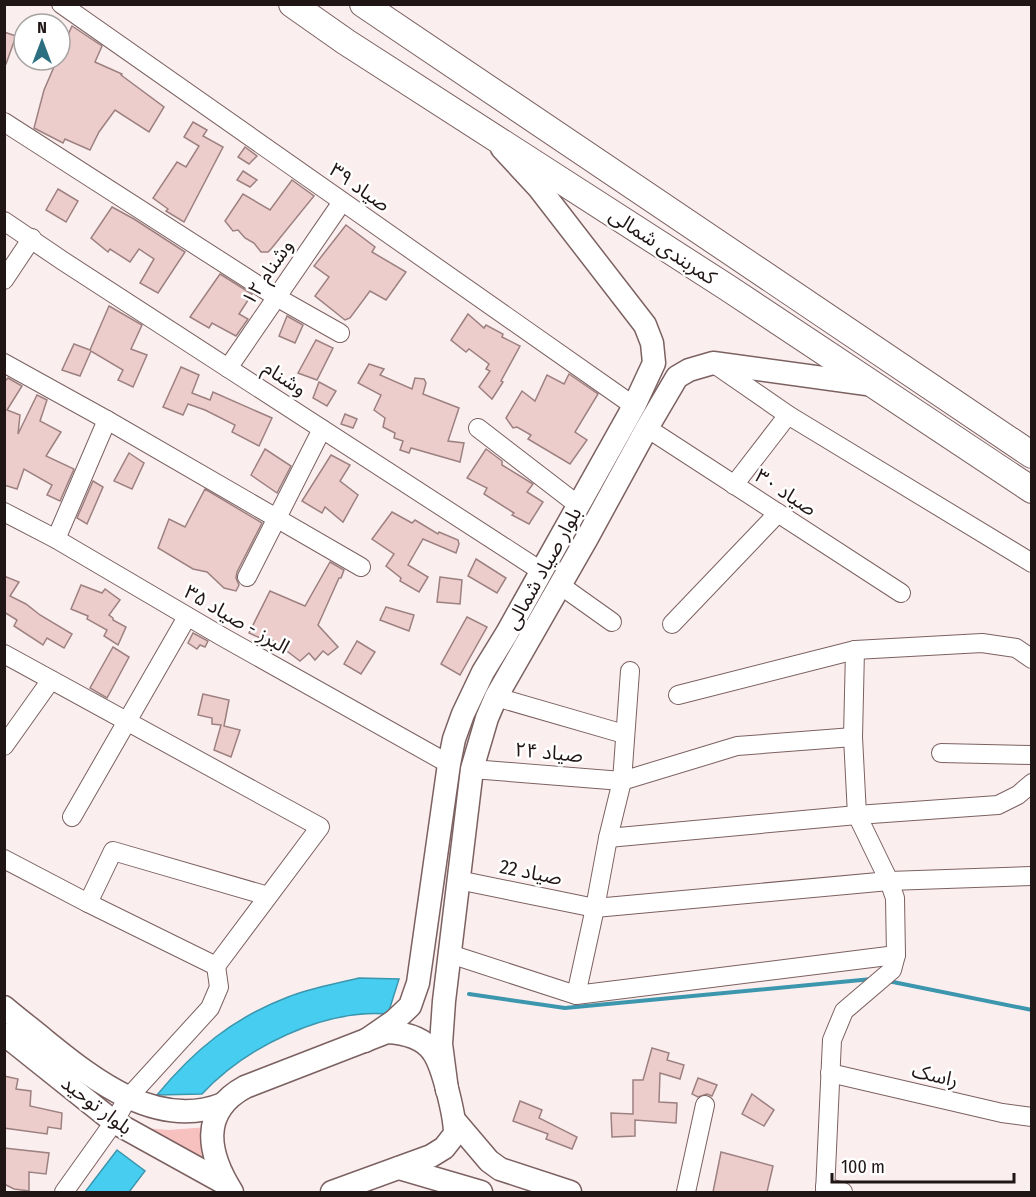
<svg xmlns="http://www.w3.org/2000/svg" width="1036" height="1197" font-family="'Fira Sans Condensed','Noto Sans Arabic',sans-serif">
	<rect width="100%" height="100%" fill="#fbeeee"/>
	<polygon fill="#f7c1c0" points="208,1127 206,1164 146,1128 168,1130"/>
	<g fill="#46cdef" stroke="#3b96ae" stroke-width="1.5">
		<path d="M359 978 399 979 388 1014C323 1009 246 1047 202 1094L157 1095C194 1050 233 1018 288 997 310 988 335 984 359 978Z"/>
		<polygon points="117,1150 145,1171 129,1192 85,1192"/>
	</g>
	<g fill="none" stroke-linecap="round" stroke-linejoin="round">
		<g stroke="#3b96ae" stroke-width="4">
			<polyline points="888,981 1032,1010"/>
			<polyline points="469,994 565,1008 872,979"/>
		</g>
	</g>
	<g fill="#eccdcc" stroke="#9d8080" stroke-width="1.5">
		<polygon points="72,26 102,46 95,62 122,74 121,75 164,107 149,132 115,110 99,132 90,150 65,139 63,143 34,128 44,90 57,60 60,60 60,53"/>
		<polygon points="4,32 16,36 6,64 4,64"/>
		<polygon points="193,122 207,130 203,136 223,147 184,222 166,211 168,209 153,198 177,162 186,167 199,146 184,137"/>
		<polygon points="245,147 257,156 249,164 238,157"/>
		<polygon points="243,171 257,180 250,187 237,180"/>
		<polygon points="292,180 314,196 271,249 268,252 261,252 254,243 245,238 238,230 233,231 225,221 243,194 270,210"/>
		<polygon points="58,189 78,201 66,222 46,210"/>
		<polygon points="112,207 134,219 185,252 158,293 140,283 154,259 139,249 130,262 110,249 108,252 91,238"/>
		<polygon points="346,225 375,247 372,252 406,272 386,300 370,291 350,318 345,320 315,296 329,277 314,266"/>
		<polygon points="220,274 252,294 239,314 248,319 236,336 212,323 209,328 190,317"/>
		<polygon points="109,306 142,325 131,349 147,355 133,387 118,380 123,370 91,351 80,376 62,370 74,344 90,350"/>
		<polygon points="468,314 484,328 486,325 503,334 502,337 520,346 501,381 503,382 492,399 479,387 490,371 486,369 489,364 469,349 466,352 451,340"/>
		<polygon points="287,316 303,325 295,343 279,336"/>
		<polygon points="316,340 333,348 317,380 298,373"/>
		<polygon points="369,364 384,369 380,375 412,389 415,378 424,379 426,383 423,394 459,408 448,441 464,443 460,462 411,448 409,453 400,450 403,441 394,438 395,433 383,427 385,418 374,410 381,395 358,383"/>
		<polygon points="181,367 199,375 192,393 210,400 213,392 272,418 259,446 232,432 235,425 205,410 188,404 183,415 163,407"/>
		<polygon points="569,374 598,394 575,432 587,440 570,464 528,439 531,435 517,427 513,428 506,418 522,391 535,401 547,375 564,384"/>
		<polygon points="8,378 22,386 7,410 20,415 18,434 37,395 47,400 40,421 61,432 46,456 74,469 60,501 47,495 52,485 24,469 17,489 4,485 4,382"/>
		<polygon points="319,382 336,391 327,406 313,398"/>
		<polygon points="345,414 357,419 353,428 341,424"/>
		<polygon points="265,449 291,466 277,493 251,475"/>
		<polygon points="486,449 502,461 502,465 533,484 527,492 543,502 529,524 512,515 514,513 484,494 487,488 467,478"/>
		<polygon points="129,453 144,463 132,489 114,481"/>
		<polygon points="331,455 350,465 340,481 358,495 343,522 325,507 322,513 302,501"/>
		<polygon points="93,481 103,487 87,524 77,518"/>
		<polygon points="205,489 262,523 237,572 236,578 239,585 236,591 224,588 207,572 193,569 158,548 169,519 185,527"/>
		<polygon points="392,512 412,523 415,520 438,534 439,532 458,540 459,544 456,553 423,539 408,565 428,577 419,592 400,581 401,578 386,566 394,554 372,539"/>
		<polygon points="476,559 506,578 497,593 468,576"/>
		<polygon points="330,562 344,570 341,578 339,578 318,625 338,647 328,655 323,651 315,660 309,653 300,661 271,639 269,642 249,633 270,591 305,606"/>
		<polygon points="4,576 19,582 10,596 26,604 40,615 72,634 64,648 47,638 43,645 14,626 17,620 4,612"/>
		<polygon points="440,577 462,580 460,604 437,602"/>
		<polygon points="81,585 102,593 105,589 120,600 109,615 113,618 113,620 126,627 118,645 104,636 107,630 87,619 88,616 71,609"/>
		<polygon points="386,607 414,615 409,631 380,620"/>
		<polygon points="467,617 487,627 460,675 441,664"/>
		<polygon points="193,633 208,641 205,647 200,645 197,649 188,643"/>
		<polygon points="357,641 375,652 361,674 344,664"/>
		<polygon points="113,647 129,657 107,698 90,688"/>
		<polygon points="203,694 229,700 224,726 240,730 231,757 214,750 221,725 212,724 212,718 198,715"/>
		<polygon points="652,1048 669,1053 667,1060 684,1065 680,1079 660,1073 659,1102 677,1103 676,1123 635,1120 635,1136 612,1137 611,1113 633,1114 633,1080 643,1080"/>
		<polygon points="4,1076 18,1079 16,1089 31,1091 30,1106 62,1113 61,1129 48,1127 47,1134 4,1128"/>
		<polygon points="698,1078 717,1085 712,1096 707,1094 698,1097 692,1094"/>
		<polygon points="752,1094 774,1110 764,1126 742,1114"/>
		<polygon points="520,1101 542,1110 539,1118 577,1137 572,1149 546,1139 548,1134 513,1121"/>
		<polygon points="4,1148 49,1153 46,1174 29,1172 29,1191 14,1189 4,1184"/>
		<polygon points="721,1152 773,1166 767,1192 713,1192"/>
	</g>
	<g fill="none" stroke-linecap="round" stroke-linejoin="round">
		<defs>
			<g id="minor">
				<polyline points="61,4 634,406"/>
				<polyline points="4,122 278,298 340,333"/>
				<polyline points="4,221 63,261 541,571"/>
				<polyline points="4,280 32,238"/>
				<polyline points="4,363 107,420 361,567"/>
				<polyline points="713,363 788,415 1032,563"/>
				<polyline points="228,368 342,202"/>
				<polyline points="478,428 578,505"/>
				<polyline points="647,428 901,593"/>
				<polyline points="734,485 788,415"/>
				<polyline points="4,512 56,539 221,636 449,764"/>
				<polyline points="56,539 107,420"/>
				<polyline points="247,577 322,429"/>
				<polyline points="560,585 612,622"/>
				<polyline points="672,624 778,513"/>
				<polyline points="4,654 320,827 216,966"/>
				<polyline points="678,695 855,650 982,643 1016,648 1032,659"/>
				<polyline points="496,697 624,734"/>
				<polyline points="4,746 51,680"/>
				<polyline points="941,753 1032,755"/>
				<polyline points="472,769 622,781 737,746 853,737"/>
				<polyline points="72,817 187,617"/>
				<polyline points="608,838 857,815 998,805 1018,795 1032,783"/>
				<polyline points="4,859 88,903 216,966 219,987 210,1008 127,1099 114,1122 64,1192"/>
				<polyline points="458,880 595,908 889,881 1032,876"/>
				<polyline points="88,903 113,851 268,896"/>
				<polyline points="450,954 576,995 896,955"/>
				<polyline points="576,995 595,908 608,838 622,781 630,671"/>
				<polyline points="830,1073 1002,1113 1032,1117"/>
				<polyline points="825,1187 843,1192"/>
				<polyline points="686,1192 705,1105"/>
				<polyline points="825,1192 832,1040 844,1011 892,970 896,955 895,898 889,881 857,815 853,737 855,650"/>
			</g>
			<g id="major">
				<path d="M4 1007C18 1019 33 1030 47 1042 95 1081 158 1130 223 1104"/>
				<polyline points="4,1034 114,1122 226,1184"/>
				<polyline points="365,1041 394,1021 410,1006 418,983 449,764 454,739 463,714 483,672 507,633 634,406 654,363 652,343 645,325 539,188 502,148"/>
				<polyline points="447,1090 441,1044 444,1001 472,769 487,718 496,697 587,538 647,428 677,377 689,370 713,363 874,385"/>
				<polyline points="455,1121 489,1161 500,1169 570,1192"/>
				<polyline points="399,1168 481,1192"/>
				<path d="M232 1192C208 1154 199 1112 245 1087L387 1032C404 1033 423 1037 433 1052 443 1066 455 1116 455 1134L444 1148 431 1156 332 1192"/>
			</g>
			<g id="highway">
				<polyline points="292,4 346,42 728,288 1032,490"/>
				<polyline points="363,4 1032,455"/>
			</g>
		</defs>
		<use href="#minor" stroke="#7c6161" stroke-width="20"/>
		<use href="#major" stroke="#7c6161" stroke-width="25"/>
		<use href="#highway" stroke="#7c6161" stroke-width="28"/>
		<use href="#minor" stroke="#fff" stroke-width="18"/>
		<use href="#major" stroke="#fff" stroke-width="22"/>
		<use href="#highway" stroke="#fff" stroke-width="26"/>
	</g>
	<g text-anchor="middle" stroke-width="5" stroke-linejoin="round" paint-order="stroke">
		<g font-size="20" fill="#211616" stroke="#fff">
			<text transform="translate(360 187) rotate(35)" y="7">صیاد ۳۹</text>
			<text transform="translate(663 246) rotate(33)" y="7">کمربندی شمالی</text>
			<text transform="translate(267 272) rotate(-56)" y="7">وشنام ۱۲</text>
			<text transform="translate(285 378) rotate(33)" y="7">وشنام</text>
			<text transform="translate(786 492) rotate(33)" y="7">صیاد ۳۰</text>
			<text transform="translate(543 568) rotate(-61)" y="7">بلوار صیاد شمالی</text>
			<text transform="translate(237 619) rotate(30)" y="7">البرز - صیاد ۳۵</text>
			<text transform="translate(549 752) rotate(5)" y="7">صیاد ۲۴</text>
			<text transform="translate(531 872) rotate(11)" y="7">صیاد 22</text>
			<text transform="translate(935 1075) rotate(13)" y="7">راسک</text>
			<text transform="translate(97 1105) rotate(37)" y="7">بلوار توحید</text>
		</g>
	</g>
	<rect width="1036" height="1197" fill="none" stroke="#211616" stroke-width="12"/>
	<g transform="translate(42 42)"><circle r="28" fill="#ffffff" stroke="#a6a2a2" stroke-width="1.5"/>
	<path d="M0-4.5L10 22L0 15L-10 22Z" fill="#2c6f81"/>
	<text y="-9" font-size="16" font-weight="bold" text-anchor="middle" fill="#211616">N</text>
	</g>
	<path d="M832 1173v9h182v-9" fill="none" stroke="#211616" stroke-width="3"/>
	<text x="841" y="1173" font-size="18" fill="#211616" stroke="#ffffff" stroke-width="4.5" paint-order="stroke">100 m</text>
</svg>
